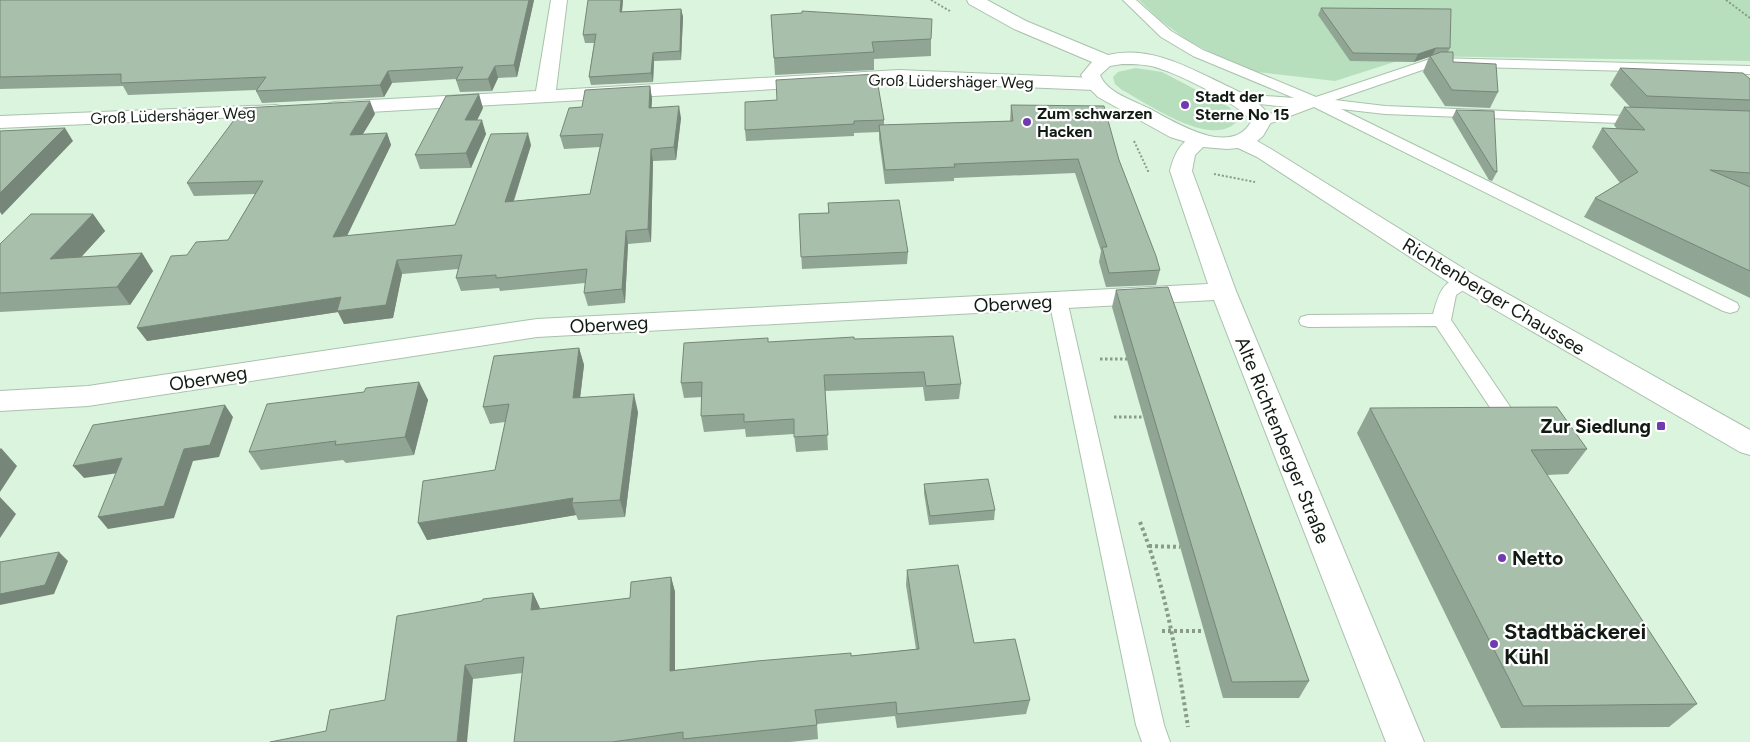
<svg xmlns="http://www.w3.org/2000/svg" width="1750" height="742" font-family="Figtree,sans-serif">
	<rect width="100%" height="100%" fill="#dbf4de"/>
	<g fill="#b7dfbd">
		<polygon points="1139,0 1750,0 1750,61 1413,56 1335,81 1249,71 1188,41 1160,20"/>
		<path d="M1136 68 1162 72 1229 107 1237 116 1238 120C1214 151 1147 103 1122 90L1115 84 1113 77 1118 72Z"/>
	</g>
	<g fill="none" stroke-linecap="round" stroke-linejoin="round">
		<defs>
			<g id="service">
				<polygon points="1123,0 1136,0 1171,31 1203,50 1316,97 1433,58 1750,66 1750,74 1434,66 1335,100 1385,106 1649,117 1651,120 1649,123 1644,124 1385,114 1341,109 1737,303 1739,307 1737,311 1730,313 1723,311 1314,107 1266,125 1256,125 1254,122 1256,119 1289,107 1237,102 1232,101 1230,98 1232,95 1237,94 1294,98 1193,56 1161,37"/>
				<path d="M1465 275 1471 277 1474 281 1471 285 1456 295 1451 320 1513 411 1516 416 1513 421 1506 424 1499 421 1436 326 1308 327 1301 325 1299 321 1301 317 1308 315 1433 314C1439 293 1442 281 1465 275Z"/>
				<polygon points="1058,294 1065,296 1067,300 1164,725 1170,742 1142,742 1136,725 1049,300 1051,296"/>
			</g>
			<g id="minor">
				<polygon points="551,0 567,0 556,90 899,70 1094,78 1101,80 1104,84 1101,88 1094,90 899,82 334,114 327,112 324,108 327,104 334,102 536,91"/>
				<polygon points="276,105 283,107 286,111 283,115 0,128 0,116"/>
				<path d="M1200 134 1207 136 1210 140 1195 155 1192 171 1236 291 1424 742H1386L1214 300 537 337 88 406 0 411V391L88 386 537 319 1208 284 1170 171C1174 154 1181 139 1200 134Z"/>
			</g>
			<path id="tertiary" d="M967 0H987L1026 21 1108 55C1148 45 1186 66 1221 83 1235 90 1253 97 1264 109 1267 112 1269 118 1271 122L1263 136 1257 141 1271 149 1474 275 1750 430V455L1740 452 1456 287 1257 157 1238 148 1227 149 1203 147 1170 137 1098 97 1087 86 1081 75 1092 62 1014 29 969 4ZM1122 64C1135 64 1148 64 1161 69 1180 75 1243 105 1251 122 1230 158 1175 122 1150 109 1133 100 1107 93 1100 75L1110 66Z"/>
		</defs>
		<use href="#service" stroke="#aac2ad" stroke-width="2"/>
		<use href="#minor" stroke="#aac2ad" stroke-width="2"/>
		<use href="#tertiary" stroke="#aac2ad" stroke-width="2"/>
		<g stroke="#889b8a" stroke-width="2" stroke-dasharray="2 2" stroke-linecap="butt">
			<polyline points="931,0 950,11"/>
			<polyline points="1726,0 1750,18"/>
			<polyline points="1134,141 1148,171 1151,171"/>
			<polyline points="1214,174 1255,182"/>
		</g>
		<g stroke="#889b8a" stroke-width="3" stroke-dasharray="2.5 2.5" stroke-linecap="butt">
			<polyline points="1100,359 1127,359"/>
			<polyline points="1114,417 1143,417"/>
		</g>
		<g stroke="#889b8a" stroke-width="4" stroke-dasharray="3 3" stroke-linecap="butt">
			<path d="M1140 522C1166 588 1177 657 1188 727"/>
			<polyline points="1149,546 1180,547"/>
			<polyline points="1162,631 1204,631"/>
		</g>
		<use href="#service" fill="#fff" fill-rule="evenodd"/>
		<use href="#minor" fill="#fff" fill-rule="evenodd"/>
		<use href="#tertiary" fill="#fff" fill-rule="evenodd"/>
	</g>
	<g fill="#90a593">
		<polygon points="0,0 534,0 517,77 498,78 492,91 460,92 456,80 456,79 392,83 384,97 262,103 256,91 257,90 128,95 123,86 0,89"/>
		<polygon points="623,0 622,12 681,9 683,17 681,60 654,61 653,82 591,85 589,77 594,43 585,43 583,35"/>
		<polygon points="1321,8 1450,48 1448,52 1453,62 1498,92 1490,108 1445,106 1423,72 1429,57 1414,62 1350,61 1318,15"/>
		<polygon points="771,15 931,39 931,56 874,59 874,70 775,75"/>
		<polygon points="1620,68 1750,79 1750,298 1584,217 1595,198 1620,183 1592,147 1602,128 1617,129 1614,125 1624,107 1630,107 1610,85"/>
		<polygon points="650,86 652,99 651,107 681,118 676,160 653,161 651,242 628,244 625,303 588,306 584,293 585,283 500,291 499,288 461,291 456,278 458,269 402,274 393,318 344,324 338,312 147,341 187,255 228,240 255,194 194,196 187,183 375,114 363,134 387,133 391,145 347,236 455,225 531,145 514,201 590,194 600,147 564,149 560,136 582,107"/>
		<polygon points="777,100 884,120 884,125 1010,121 1011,105 1119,160 1160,270 1156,285 1106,287 1099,262 1101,251 1075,173 954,178 954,181 885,184 879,139 879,132 854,133 854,136 746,141 745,130"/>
		<polygon points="483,108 477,120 486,134 471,168 420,169 415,155"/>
		<polygon points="1456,110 1497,172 1492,181 1489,180 1452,118"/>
		<polygon points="828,203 908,252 907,264 802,269 799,214 828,213"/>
		<polygon points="93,214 105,231 81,257 142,253 153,271 130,305 0,312 0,244"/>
		<polygon points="1116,290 1309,681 1299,698 1223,698 1112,307"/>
		<polygon points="854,339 961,384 959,399 925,401 923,387 825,391 828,450 796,452 794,434 746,437 745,429 704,432 701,416 702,397 684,398 681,383 768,342"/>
		<polygon points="579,348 584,365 580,398 638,412 625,517 578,520 576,515 427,540 495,470 505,422 490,424 483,407"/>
		<polygon points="419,382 428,400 414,455 346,463 343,460 261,470 249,452 364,392"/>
		<polygon points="1370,408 1587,449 1568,474 1547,475 1697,704 1669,727 1501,728 1357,433"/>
		<polygon points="924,484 995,510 994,520 929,525 924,493"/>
		<polygon points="907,570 974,643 1030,700 1026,714 897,728 895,716 817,724 818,739 790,742 514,742 523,673 473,679 326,731 385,700 533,593 540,609 630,598 671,577 675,592 675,670 851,656 916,649 906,585"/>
	</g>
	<g fill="#768678">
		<polygon points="529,0 534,0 517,77 514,65"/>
		<polygon points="621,0 623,0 621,20 620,12"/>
		<polygon points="681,9 683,17 681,60 680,51"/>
		<polygon points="1436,48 1432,56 1430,56 1429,57 1414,62 1418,54"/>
		<polygon points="653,53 654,61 653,82 651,73"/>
		<polygon points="495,66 498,78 492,91 488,79"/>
		<polygon points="388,71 392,83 384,97 380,85"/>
		<polygon points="650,86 652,99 651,120 649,108"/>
		<polygon points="479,94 483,108 470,135 465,120"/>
		<polygon points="370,101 375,114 355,147 350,135"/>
		<polygon points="679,106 681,118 676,160 674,147"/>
		<polygon points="482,120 486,134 471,168 466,153"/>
		<polygon points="65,128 73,141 2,215 0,212 0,193"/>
		<polygon points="387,133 391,145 340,250 333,237"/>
		<polygon points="528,133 531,145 509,215 505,202"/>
		<polygon points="651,149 653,161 651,242 648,229"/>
		<polygon points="93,214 105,231 63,277 50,259"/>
		<polygon points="626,231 628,244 625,303 622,289"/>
		<polygon points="142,253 153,271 130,305 117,287"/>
		<polygon points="397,260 402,274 393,318 344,324 338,312 147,341 137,328 341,297"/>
		<polygon points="579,348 584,365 578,415 573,398"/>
		<polygon points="419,382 428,400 414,455 405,437"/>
		<polygon points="634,394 638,412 625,517 620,500"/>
		<polygon points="225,405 233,417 219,457 193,461 174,518 108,529 98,517 184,449"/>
		<polygon points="1,448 17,466 0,492 0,449"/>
		<polygon points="122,458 132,471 84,478 73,466"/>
		<polygon points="0,497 16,514 0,538"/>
		<polygon points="573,498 572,503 576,515 427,540 418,523"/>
		<polygon points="59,552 68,561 54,594 0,605 0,594"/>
		<polygon points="671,577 675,592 675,685 670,671"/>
		<polygon points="533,593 540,608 538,625 531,610"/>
		<polygon points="465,665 473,679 467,742 457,742"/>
	</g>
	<g fill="#a8c0ab" stroke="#768678">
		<polygon points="0,0 529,0 514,65 495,66 488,79 456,80 463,67 388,71 380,85 256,91 266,77 121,83 121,74 0,77"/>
		<polygon points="588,0 621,0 620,12 681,9 680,51 653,53 651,73 589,77 596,34 583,35"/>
		<polygon points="1321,8 1451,9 1450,48 1436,48 1418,54 1353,53"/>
		<polygon points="802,11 932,19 931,39 872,42 874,52 774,58 771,15 802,13"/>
		<polygon points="1441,52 1453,52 1453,62 1496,64 1498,92 1452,90 1430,56"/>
		<polygon points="1620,68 1743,73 1750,79 1750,100 1647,96"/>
		<polygon points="876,74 884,120 854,121 854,124 745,130 745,102 777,100 776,80"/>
		<polygon points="650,86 649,108 679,106 674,147 651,149 648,229 626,231 622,289 584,293 587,269 496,278 496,275 456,278 462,255 397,260 386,305 337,311 341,297 137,328 171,256 187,255 196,242 228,240 263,181 187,183 243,108 370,101 350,135 387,133 333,237 455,225 491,134 528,133 505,202 590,194 603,134 560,136 569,108 582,107 585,90"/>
		<polygon points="479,94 465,120 482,120 466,153 415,155 446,96"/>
		<polygon points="1011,105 1104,106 1119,160 1156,256 1160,270 1109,273 1102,247 1107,247 1078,159 954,164 955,167 885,170 879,125 1013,121"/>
		<polygon points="1624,107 1750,111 1750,173 1710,170 1750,187 1750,271 1595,198 1638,172 1602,128 1645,130"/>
		<polygon points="1456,110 1494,111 1497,172 1494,171"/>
		<polygon points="65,128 0,193 0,131"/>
		<polygon points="899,200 908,252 801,257 799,214 829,213 828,203"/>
		<polygon points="31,214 93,214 50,259 142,253 117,287 0,293 0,244"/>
		<polygon points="1168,287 1309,681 1232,682 1116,290"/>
		<polygon points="953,336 961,384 926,386 924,372 824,375 828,435 794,437 794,419 744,422 744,414 701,416 702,382 681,383 684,343 768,338 768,342 854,337 854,339"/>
		<polygon points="579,348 573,398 634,394 620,500 572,503 573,498 418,523 423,481 495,470 509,404 483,407 494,356"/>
		<polygon points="419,382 405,437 335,445 336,441 249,452 267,404 364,392 366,388"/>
		<polygon points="225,405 210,445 184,449 164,506 98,517 122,458 73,466 93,425"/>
		<polygon points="1557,407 1587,449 1531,450 1697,704 1523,706 1370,408"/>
		<polygon points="988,479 995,510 930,516 924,484"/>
		<polygon points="59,552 45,585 0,594 0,562"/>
		<polygon points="958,565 974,643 1015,639 1030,700 897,714 896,702 815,710 817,725 683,739 683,732 612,742 514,742 524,657 465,665 457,742 270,742 326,731 330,710 385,700 397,616 482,601 483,599 533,593 531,610 630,598 631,582 671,577 670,671 757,661 851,653 851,656 919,649 907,570"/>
	</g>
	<g fill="#703ab1" stroke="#fff" stroke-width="2">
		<circle cx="1185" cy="105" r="5"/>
		<circle cx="1027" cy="122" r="5"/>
		<rect x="1656" y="421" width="10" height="10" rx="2.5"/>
		<circle cx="1502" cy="558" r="5"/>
		<circle cx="1494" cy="644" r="5"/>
	</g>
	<g text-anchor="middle" stroke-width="4.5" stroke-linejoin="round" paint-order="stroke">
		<g font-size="16" fill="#121b13" stroke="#fff">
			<text transform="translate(951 81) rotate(1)" y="6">Groß Lüdershäger Weg</text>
			<text transform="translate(173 115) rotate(-2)" y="6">Groß Lüdershäger Weg</text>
		</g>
		<g font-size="16" font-weight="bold" fill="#121b13" stroke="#fff" text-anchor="start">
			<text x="1195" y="102">Stadt der<tspan x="1195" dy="18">Sterne No 15</tspan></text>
			<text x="1037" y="119">Zum schwarzen<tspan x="1037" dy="18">Hacken</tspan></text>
		</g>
		<g font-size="19" fill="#121b13" stroke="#fff">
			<text transform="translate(1494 296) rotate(31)" y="7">Richtenberger Chaussee</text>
			<text transform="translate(1013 303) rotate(-3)" y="7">Oberweg</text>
			<text transform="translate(609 324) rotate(-3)" y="7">Oberweg</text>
			<text transform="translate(208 378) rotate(-9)" y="7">Oberweg</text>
			<text transform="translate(1283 440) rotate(68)" y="7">Alte Richtenberger Straße</text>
		</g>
		<g font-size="19" font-weight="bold" fill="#121b13" stroke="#fff" text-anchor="end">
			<text x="1651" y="433">Zur Siedlung</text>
			<text x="1512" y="565" text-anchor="start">Netto</text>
		</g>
		<g font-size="22" font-weight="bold" fill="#121b13" stroke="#fff" text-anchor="start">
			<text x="1504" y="639">Stadtbäckerei<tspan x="1504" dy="25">Kühl</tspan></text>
		</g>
	</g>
</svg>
